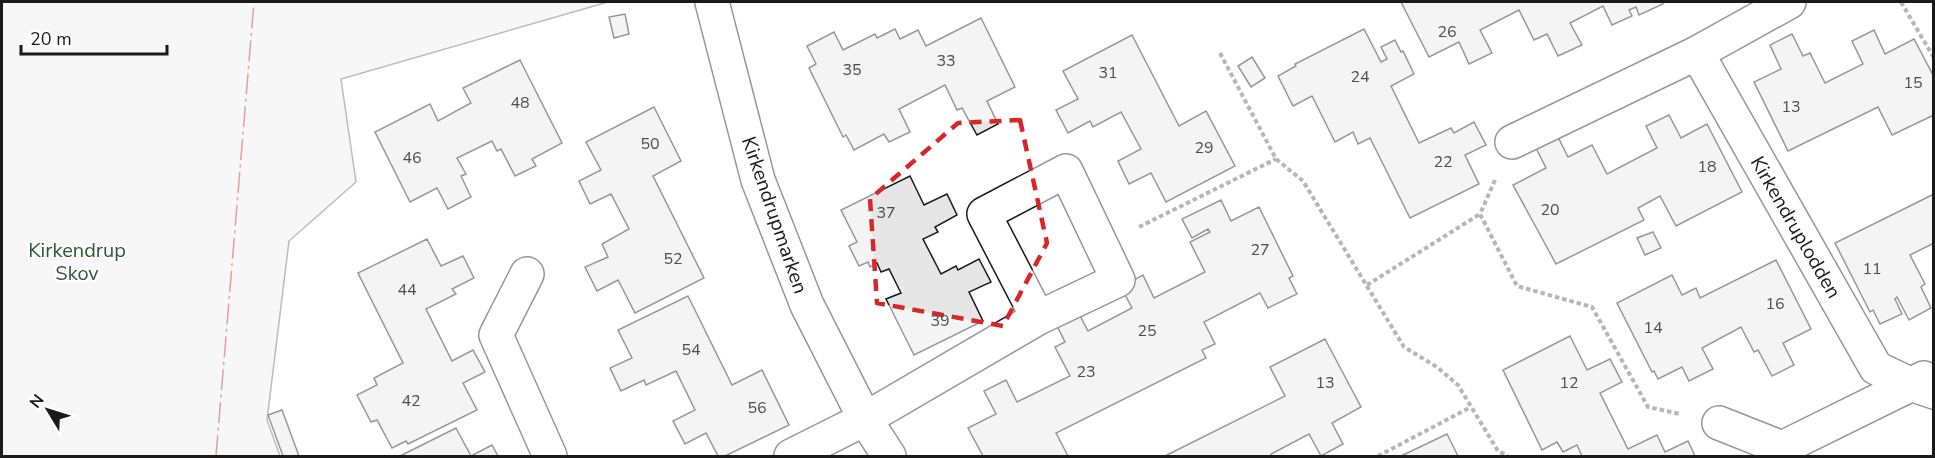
<svg xmlns="http://www.w3.org/2000/svg" width="1935" height="458" font-family="'Nunito Sans',sans-serif">
	<rect width="100%" height="100%" fill="#fff"/>
	<polygon fill="#ededed" stroke="#6a6a6a" stroke-width="1.5" points="2,2 608,2 341,79 356,182 289,241 267,420 280,456 2,456"/>
	<g fill="#e6e6e6" stroke="#1a1a1a" stroke-width="1.5">
		<polygon points="1401,2 1662,2 1663,4 1639,15 1636,7 1629,10 1632,16 1612,25 1603,6 1570,23 1582,45 1558,56 1547,34 1534,40 1519,10 1480,30 1492,53 1469,64 1459,42 1429,57"/>
		<polygon points="625,14 629,34 614,38 609,17"/>
		<polygon points="981,18 1015,87 987,101 998,124 977,135 962,108 957,110 945,85 899,109 910,132 889,142 884,134 854,150 846,135 843,137 809,68 816,64 807,46 834,32 843,50 875,34 877,38 895,29 900,39 918,30 926,46"/>
		<polygon points="1364,29 1381,62 1387,59 1381,47 1395,40 1401,52 1403,51 1414,74 1391,86 1419,143 1451,128 1454,133 1474,122 1486,145 1465,155 1479,184 1410,218 1370,138 1358,144 1353,132 1335,142 1312,96 1293,106 1278,76 1296,66 1295,64"/>
		<polygon points="1874,30 1885,54 1914,39 1934,77 1934,115 1892,135 1878,107 1788,151 1754,82 1781,69 1770,45 1792,34 1803,56 1810,53 1825,83 1863,64 1852,41"/>
		<polygon points="1132,35 1179,126 1206,111 1235,166 1166,202 1151,173 1129,184 1118,161 1141,149 1121,112 1093,127 1090,121 1068,133 1056,110 1078,99 1063,71"/>
		<polygon points="1252,57 1265,78 1251,87 1238,66"/>
		<polygon points="520,60 562,143 532,159 536,166 515,176 501,149 497,151 492,141 457,158 466,174 461,176 471,197 448,209 437,188 410,202 375,132 430,104 438,121 471,103 463,88"/>
		<polygon points="654,107 681,161 653,176 704,278 635,313 618,280 597,291 585,267 608,257 602,244 629,229 611,194 590,204 579,181 601,170 586,142"/>
		<polygon points="1669,115 1681,138 1707,124 1742,192 1676,226 1660,196 1638,208 1644,220 1556,264 1513,185 1546,168 1534,144 1556,133 1568,157 1592,145 1607,174 1657,148 1646,126"/>
		<polygon points="910,176 924,205 947,194 957,215 935,227 938,232 923,239 941,274 956,266 958,270 979,259 991,282 969,292 983,321 914,355 886,299 901,293 889,269 881,272 877,263 870,267 868,262 859,266 849,246 857,242 841,210"/>
		<polygon points="1934,194 1934,243 1910,255 1925,284 1921,287 1931,308 1909,320 1897,297 1895,299 1902,314 1880,324 1873,310 1870,312 1835,243"/>
		<polygon points="1221,200 1231,221 1259,207 1293,276 1289,278 1297,294 1268,308 1260,293 1204,322 1215,344 1202,350 1206,358 1056,433 1068,456 983,456 968,428 996,414 984,391 1006,380 1017,402 1070,376 1055,347 1065,342 1054,320 1076,308 1088,331 1132,308 1121,287 1143,275 1154,298 1205,272 1190,242 1210,232 1208,229 1192,238 1182,219"/>
		<polygon points="1653,232 1661,248 1645,255 1637,238"/>
		<polygon points="427,239 441,266 463,256 474,278 452,289 456,294 426,309 452,361 473,350 485,372 463,383 477,410 408,444 406,441 392,448 377,420 371,422 357,395 377,385 374,378 403,363 358,273"/>
		<polygon points="1776,260 1811,329 1783,343 1794,365 1772,376 1758,350 1754,352 1741,327 1702,348 1713,369 1689,381 1682,367 1658,379 1654,371 1652,372 1617,303 1672,275 1682,295 1696,288 1700,298"/>
		<polygon points="688,296 732,385 762,370 789,425 725,456 718,456 706,433 685,444 673,421 695,410 676,371 646,385 644,380 621,391 610,368 632,358 618,330"/>
		<polygon points="1570,336 1587,370 1610,359 1622,382 1600,393 1628,449 1657,435 1665,452 1688,441 1695,456 1582,456 1577,445 1563,452 1557,442 1542,450 1503,370"/>
		<polygon points="1325,339 1361,407 1332,423 1343,444 1321,456 1309,434 1271,454 1272,456 1165,456 1285,396 1270,367"/>
		<polygon points="282,410 299,456 283,456 268,415"/>
		<polygon points="456,428 471,456 492,445 498,456 400,456"/>
		<polygon points="1447,434 1458,456 1401,456"/>
	</g>
	<g fill="none" stroke-linecap="round" stroke-linejoin="round">
		<defs>
			<g id="minor">
				<polyline points="712,2 758,180 807,305 865,419 889,456"/>
				<polyline points="1697,53 1876,368 1910,384 1934,392"/>
				<polyline points="1512,142 1697,53 1789,2"/>
				<polyline points="527,274 496,335 550,456"/>
				<polyline points="1719,423 1782,448 1924,378"/>
				<polyline points="791,456 865,419 1038,318 1118,280 1066,171 984,214 1038,318"/>
			</g>
		</defs>
		<use href="#minor" stroke="#1a1a1a" stroke-width="36"/>
		<g stroke="#5f5f5f" stroke-width="4" stroke-dasharray="4.5 3" stroke-linecap="butt">
			<polyline points="1901,2 1934,58"/>
			<polyline points="1220,53 1276,159 1303,181 1404,347 1437,367 1458,385 1498,451 1508,456"/>
			<polyline points="1495,180 1480,214 1517,286 1592,307 1648,407 1680,414"/>
			<polyline points="1139,227 1276,159"/>
			<polyline points="1367,285 1480,214"/>
			<polyline points="1378,456 1471,407"/>
		</g>
		<use href="#minor" stroke="#fff" stroke-width="33"/>
		<polyline stroke="#c62828" stroke-width="1.5" stroke-dasharray="21 4.5 3 4.5" stroke-linecap="butt" points="216,456 254,2"/>
	</g>
	<path d="M0 0H1935V458H0ZM1020 120 1047 243 1003 326 877 303 870 199 958 123Z" fill="#fff" fill-opacity=".55" fill-rule="evenodd"/>
	<path fill="none" stroke="#d62828" stroke-width="4.5" stroke-dasharray="12 8" stroke-linejoin="round" d="M1020 120 1047 243 1003 326 877 303 870 199 958 123Z"/>
	<g text-anchor="middle" stroke-width="4.5" stroke-linejoin="round" paint-order="stroke">
		<g font-size="16" fill="#4d4d4d">
			<text x="1447" y="37">26</text>
			<text x="946" y="66">33</text>
			<text x="852" y="75">35</text>
			<text x="1108" y="78">31</text>
			<text x="1360" y="82">24</text>
			<text x="1913" y="88">15</text>
			<text x="520" y="108">48</text>
			<text x="1791" y="112">13</text>
			<text x="650" y="149">50</text>
			<text x="1204" y="153">29</text>
			<text x="412" y="163">46</text>
			<text x="1443" y="167">22</text>
			<text x="1707" y="172">18</text>
			<text x="1550" y="215">20</text>
			<text x="886" y="218">37</text>
			<text x="1260" y="255">27</text>
			<text x="673" y="264">52</text>
			<text x="1872" y="274">11</text>
			<text x="407" y="295">44</text>
			<text x="1775" y="309">16</text>
			<text x="940" y="326">39</text>
			<text x="1653" y="333">14</text>
			<text x="1147" y="336">25</text>
			<text x="691" y="355">54</text>
			<text x="1086" y="377">23</text>
			<text x="1325" y="388">13</text>
			<text x="1569" y="388">12</text>
			<text x="411" y="406">42</text>
			<text x="757" y="413">56</text>
		</g>
		<g font-size="20" fill="#1a1a1a" stroke="#fff">
			<text transform="translate(775 215) rotate(71)" y="7">Kirkendrupmarken</text>
			<text transform="translate(1796 227) rotate(60)" y="7">Kirkendruplodden</text>
		</g>
		<g font-size="20" fill="#2b5a34" stroke="#fff">
			<text x="77" y="257">Kirkendrup<tspan x="77" dy="23">Skov</tspan></text>
		</g>
	</g>
	<rect width="1935" height="458" fill="none" stroke="#1a1a1a" stroke-width="6"/>
	<g transform="translate(48 410) rotate(308)" stroke="#ffffff" stroke-width="4.5" paint-order="stroke">
	<path d="M0-4.5L10 22L0 15L-10 22Z" fill="#1a1a1a"/>
	<text y="-9" font-size="16" font-weight="bold" text-anchor="middle" fill="#1a1a1a">N</text>
	</g>
	<path d="M21 45v9h146v-9" fill="none" stroke="#1a1a1a" stroke-width="3"/>
	<text x="30" y="45" font-size="18" fill="#1a1a1a" stroke="#ffffff" stroke-width="4.5" paint-order="stroke">20 m</text>
</svg>
